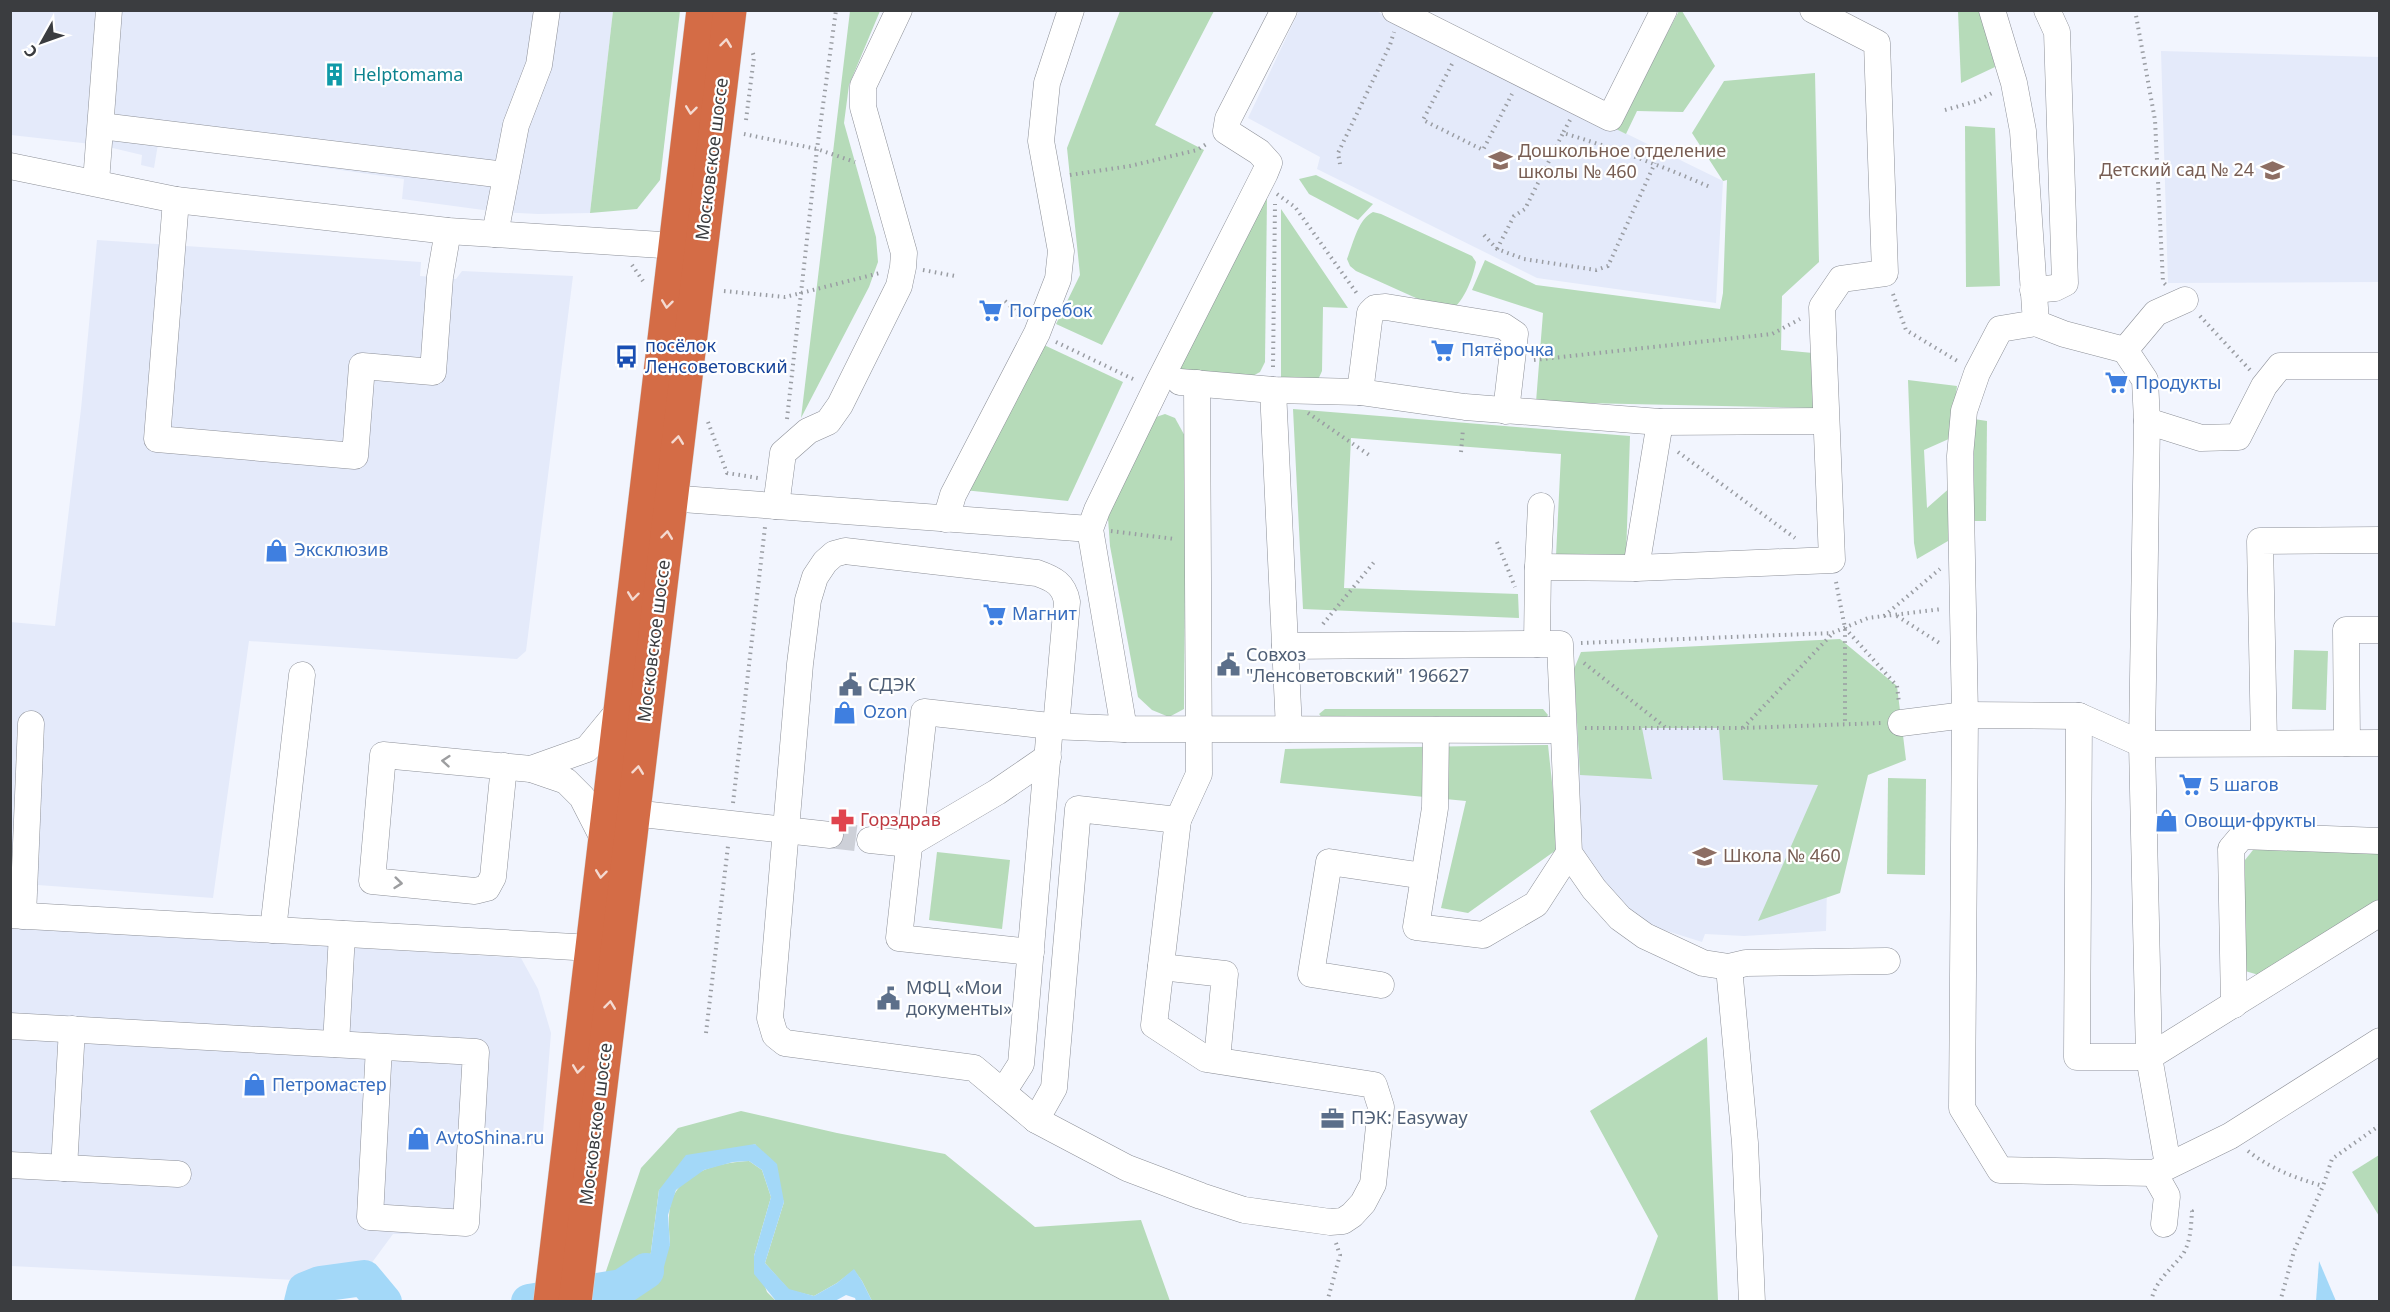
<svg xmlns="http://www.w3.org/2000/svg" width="2390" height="1312" font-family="'Noto Sans',sans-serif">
	<rect width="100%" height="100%" fill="#f2f5fe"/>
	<g fill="#e4eafa">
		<polygon points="11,11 613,11 590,213 538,214 498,212 402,199 404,179 158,144 154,168 141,165 142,155 100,145 11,135"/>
		<polygon points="1299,11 1376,11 1723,181 1716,303 1537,278 1317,169 1320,157 1248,118"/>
		<polygon points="2161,51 2379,57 2379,282 2168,283"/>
		<polygon points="97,240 421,262 420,276 456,279 462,271 573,276 526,651 517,659 249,641 213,898 11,883 10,622 55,626 81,409"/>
		<polygon points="1831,711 1826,931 1744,936 1705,934 1702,942 1642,923 1599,887 1567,825 1570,713"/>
		<polygon points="10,926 521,958 538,989 551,1033 542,1145 485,1140 476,1233 393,1234 368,1268 315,1281 11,1266"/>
	</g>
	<g fill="#b6dbb9">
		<polygon points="613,11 680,11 660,180 637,209 590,213"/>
		<polygon points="850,11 880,11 849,85 844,123 876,237 878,262 869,287 801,418"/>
		<polygon points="1120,11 1214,11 1155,125 1204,150 1102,345 1056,324 1080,275 1067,148"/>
		<polygon points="1679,11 1682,11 1715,66 1683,112 1637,111 1626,134 1616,129"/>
		<polygon points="1958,11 1982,11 1995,67 1961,83"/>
		<polygon points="1815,73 1819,262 1782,296 1781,350 1813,353 1814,408 1536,402 1543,313 1472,290 1485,260 1536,285 1720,309 1723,293 1727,180 1723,181 1692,133 1724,81"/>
		<polygon points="1965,126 1995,128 2000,286 1966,287"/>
		<polygon points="1316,175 1373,204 1358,220 1309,194 1299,179"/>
		<polygon points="1267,197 1265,362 1260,372 1247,379 1179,370"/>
		<polygon points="1281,209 1348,308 1323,307 1322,371 1317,382 1281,381"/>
		<path d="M1373 212 1381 214 1472 256 1476 262C1473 278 1463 306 1447 312L1356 271 1350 266 1347 259C1353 244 1358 219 1373 212Z"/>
		<polygon points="1044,345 1123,382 1068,501 964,490"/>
		<polygon points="1908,380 1957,386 1951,438 1924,450 1927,508 1952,486 1948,541 1917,559 1914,543"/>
		<polygon points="1293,409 1630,436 1626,557 1556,556 1561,454 1351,438 1344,588 1518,594 1519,618 1303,609"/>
		<polygon points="1165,414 1175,418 1186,438 1184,709 1169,717 1152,710 1138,697 1110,546 1108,518 1126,469 1150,419"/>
		<polygon points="1974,419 1987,421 1986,521 1974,521"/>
		<polygon points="1840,639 1897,686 1906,760 1868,775 1840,893 1758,921 1818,785 1723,780 1719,728 1642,728 1652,779 1580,775 1574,669 1581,652"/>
		<polygon points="2294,650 2328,651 2326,710 2292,709"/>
		<polygon points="1325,709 1543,709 1548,715 1544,721 1325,721 1319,714"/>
		<polygon points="1548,745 1559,848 1468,913 1441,908 1466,801 1280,783 1285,749"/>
		<polygon points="1888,778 1926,779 1925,875 1887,874"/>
		<polygon points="2253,850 2378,851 2380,853 2379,899 2259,975 2245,971 2245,860"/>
		<polygon points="937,852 1010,860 1002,929 929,920"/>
		<polygon points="1707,1037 1718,1301 1634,1301 1658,1236 1590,1111"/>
		<polygon points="741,1111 837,1133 945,1154 1035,1227 1141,1220 1170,1301 872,1301 862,1281 854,1270 837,1283 814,1296 789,1290 765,1263 784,1202 755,1144 659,1190 650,1259 622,1278 604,1277 641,1168 678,1128"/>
		<polygon points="2379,1155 2379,1216 2352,1172"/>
		<path d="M749 1161 762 1170 771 1197 754 1256 767 1292 776 1301 601 1302V1299L626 1295 670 1245C669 1228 666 1205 677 1190 692 1169 725 1162 749 1161Z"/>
	</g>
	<g fill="#a3d8f8">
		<polygon points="755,1144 777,1164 784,1202 765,1263 789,1289 814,1296 837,1283 854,1269 862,1281 872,1301 856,1301 855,1298 846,1295 835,1301 776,1301 754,1274 754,1256 771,1197 762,1170 749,1161 733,1162 704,1170 676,1190 668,1215 670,1245 662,1274 626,1295 601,1299 604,1277 622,1278 650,1259 659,1190 686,1155"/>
		<polygon points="2319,1261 2336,1301 2316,1301"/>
	</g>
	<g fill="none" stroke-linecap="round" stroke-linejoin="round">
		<g stroke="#a3d8f8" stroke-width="36">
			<polyline points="302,1302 305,1290 320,1284 364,1278 384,1302"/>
			<polyline points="529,1302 622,1287 646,1271"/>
		</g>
		<polyline stroke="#cdd0d8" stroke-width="26" stroke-dasharray="26 13" stroke-linecap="butt" points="830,835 870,840"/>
		<defs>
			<g id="minor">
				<polyline points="1395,10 1610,118 1664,10"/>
				<polyline points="1992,10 2014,83 2023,131 2036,323 2000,329 1977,373 1964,411 1960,456 1965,715 1962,1108 2000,1170 2154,1173 2230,1136 2380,1041"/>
				<polyline points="101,126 505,175"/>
				<polyline points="10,166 176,200 448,231 692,247"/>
				<polyline points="96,182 109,10"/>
				<polyline points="176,200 157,439 355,456 362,366 433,372 440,277 448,231"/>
				<polyline points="495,234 516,125 539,65 547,10"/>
				<polyline points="2033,290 2055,288 2065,283 2057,32 2047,10"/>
				<polyline points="2036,323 2064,334 2125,350 2145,380 2147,421 2142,744 2149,1057 2168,1165"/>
				<polyline points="2125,350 2156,313 2185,300"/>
				<polyline points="1180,382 1273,390 1360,392 1465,407 1660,422 1826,421"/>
				<polyline points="1273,390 1289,729"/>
				<polyline points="1360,392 1370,313 1375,308 1386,307 1503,326 1515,334 1506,411"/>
				<polyline points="2147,421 2201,438 2238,437 2264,386 2280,366 2380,366"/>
				<polyline points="654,497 1090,529"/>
				<polyline points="776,506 783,453 808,431 828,422 840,405 899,286 903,267 904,253 863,107 863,86 899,10"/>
				<polyline points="946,519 953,495 1037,333 1058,279 1061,251 1041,141 1047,83 1071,10"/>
				<polyline points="1538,567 1541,506"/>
				<polyline points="1636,568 1660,422"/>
				<polyline points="1285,646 1537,644"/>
				<polyline points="2079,716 2077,1057 2149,1057 2380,913"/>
				<polyline points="1901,723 1965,715 2079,716 2142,744 2380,743"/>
				<path d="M1056 727 1067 602C1064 584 1054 579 1037 573L845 551 834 554 825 562 815 577 808 600 800 664 770 1018 775 1035 785 1043 974 1068 1036 1120 1127 1168 1201 1196 1244 1210 1330 1222 1343 1221 1352 1215 1363 1203 1373 1184 1381 1107 1374 1085 1206 1059 1154 1025 1178 820"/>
				<polyline points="1124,729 1090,529 1097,510 1159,382 1265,173 1269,163 1259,152 1226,131 1228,119 1284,10"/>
				<polyline points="1436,730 1435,808 1416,927 1483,935 1536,904 1569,853"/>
				<polyline points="2264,743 2260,541 2380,540"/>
				<polyline points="2347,743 2346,630 2380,630"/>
				<polyline points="504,766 493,877 487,888 475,891 372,881 383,755 531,769 566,781 582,797 605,842"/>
				<polyline points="531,769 587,749 620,709"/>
				<polyline points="633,813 830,835"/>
				<polyline points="870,840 909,844 997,792 1048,757"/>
				<polyline points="10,915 592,948"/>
				<polyline points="23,916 31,724"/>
				<polyline points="273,930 302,675"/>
				<polyline points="1031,952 899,938 924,712 1050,726 1124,729 1562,730"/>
				<polyline points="1161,967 1225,974 1217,1060"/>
				<polyline points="1729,967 1746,963 1887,961"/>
				<polyline points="1381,985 1311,974 1329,862 1424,876"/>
				<polyline points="2234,1005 2231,849 2242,836 2380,841"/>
				<polyline points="10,1026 476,1052 466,1223 370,1217 379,1047"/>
				<polyline points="336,1044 342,934"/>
				<polyline points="1003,1092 1021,1064 1050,726"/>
				<polyline points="1036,1120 1054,1088 1078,809 1178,820 1199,774 1197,383"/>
				<polyline points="10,1165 178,1174"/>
				<polyline points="64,1168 72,1029"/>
				<polyline points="2154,1173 2167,1196 2164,1224"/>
				<polyline points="1752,1302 1745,1143 1729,967 1703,963 1645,936 1620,918 1594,889 1569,853 1560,644 1537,644 1538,567 1636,568 1832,560 1822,307 1841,279 1885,273 1877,43 1813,10"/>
			</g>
			<g id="highway">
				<polyline points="550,1302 703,10"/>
				<polyline points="575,1302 730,10"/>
			</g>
		</defs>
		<use href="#minor" stroke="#8d9098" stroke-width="27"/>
		<use href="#highway" stroke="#d4d4d5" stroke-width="34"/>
		<g stroke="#9a9da3" stroke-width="4" stroke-dasharray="1.5 4.5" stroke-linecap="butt">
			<polyline points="2135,10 2155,120 2163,282 2166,285"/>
			<polyline points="1452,64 1423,120 1483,150 1512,94"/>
			<polyline points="1945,110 1977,101 1994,92"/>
			<polyline points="746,120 754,57 752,50"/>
			<path d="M1570 120 1563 133C1614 148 1662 166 1710 187"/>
			<polyline points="744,134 817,149 855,162"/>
			<polyline points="1340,164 1338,153 1390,45 1394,32"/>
			<polyline points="1070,175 1130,166 1197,150 1208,143"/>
			<polyline points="1277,194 1295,207 1358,295"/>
			<polyline points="1484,235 1497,249 1524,259 1596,270 1608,266 1655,163"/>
			<polyline points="1497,249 1514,216 1525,209 1563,133"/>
			<polyline points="632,265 643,281"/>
			<polyline points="923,270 955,276"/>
			<polyline points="724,291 785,297 880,273"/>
			<polyline points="1893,294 1906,330 1959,362"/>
			<polyline points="1005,301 1021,317"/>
			<polyline points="2200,316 2250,370"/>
			<polyline points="1056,342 1133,379"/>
			<polyline points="1534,360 1772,334 1800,319"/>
			<polyline points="1273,367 1275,204"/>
			<polyline points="1308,413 1372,457"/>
			<polyline points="787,419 817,149 836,10"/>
			<polyline points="708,422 727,473 758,478"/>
			<polyline points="1461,452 1463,429"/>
			<polyline points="1678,452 1795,538"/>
			<polyline points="1111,531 1175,539"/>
			<polyline points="1497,542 1515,587"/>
			<polyline points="1836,582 1845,628 1845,724"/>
			<polyline points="1884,616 1940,569"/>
			<polyline points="1897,616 1941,644"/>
			<polyline points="1323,624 1375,561"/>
			<polyline points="1845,628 1897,686 1899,703"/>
			<polyline points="1581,643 1832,633 1868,618 1942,609"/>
			<polyline points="1584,663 1665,727"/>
			<polyline points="1585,728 1743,728 1881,723"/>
			<polyline points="1743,728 1832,634"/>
			<polyline points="733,803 765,527"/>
			<polyline points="706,1033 728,846"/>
			<path d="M2248 1151C2271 1169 2295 1178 2323 1186"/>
			<polyline points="1327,1302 1340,1255 1336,1243"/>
			<path d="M2151 1302C2155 1280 2171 1270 2183 1254 2191 1241 2191 1225 2192 1211L2188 1208"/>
			<polyline points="2280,1302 2294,1251 2323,1186 2332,1159 2380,1125"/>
		</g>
		<use href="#minor" stroke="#fff" stroke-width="26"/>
		<use href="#highway" stroke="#d46c46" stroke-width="33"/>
	</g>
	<defs><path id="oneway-chevron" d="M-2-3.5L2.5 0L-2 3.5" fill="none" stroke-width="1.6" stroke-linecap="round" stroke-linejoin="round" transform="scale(1.5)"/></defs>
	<g stroke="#f4dad1">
		<use href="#oneway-chevron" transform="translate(726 43) rotate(-83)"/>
		<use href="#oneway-chevron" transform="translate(691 110) rotate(97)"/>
		<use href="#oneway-chevron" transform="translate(667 304) rotate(97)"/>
		<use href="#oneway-chevron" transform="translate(678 440) rotate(-83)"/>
		<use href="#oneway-chevron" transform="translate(667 535) rotate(-83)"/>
		<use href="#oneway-chevron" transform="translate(633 596) rotate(97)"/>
		<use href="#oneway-chevron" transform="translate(638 770) rotate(-83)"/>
		<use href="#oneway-chevron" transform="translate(601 874) rotate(97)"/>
		<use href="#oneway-chevron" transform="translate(610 1005) rotate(-83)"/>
		<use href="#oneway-chevron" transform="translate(578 1069) rotate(97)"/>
	</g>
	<g stroke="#9d9ea0">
		<use href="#oneway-chevron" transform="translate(446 761) rotate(-175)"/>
		<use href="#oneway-chevron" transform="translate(398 883) rotate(6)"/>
	</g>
	<defs>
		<symbol id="building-bare" viewBox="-9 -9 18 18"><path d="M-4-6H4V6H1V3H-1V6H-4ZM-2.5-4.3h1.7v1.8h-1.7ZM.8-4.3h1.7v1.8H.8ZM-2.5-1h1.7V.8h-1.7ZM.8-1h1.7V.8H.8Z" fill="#0f9aa8" stroke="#fff" stroke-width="2.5" paint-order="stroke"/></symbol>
		<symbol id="school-bare" viewBox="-9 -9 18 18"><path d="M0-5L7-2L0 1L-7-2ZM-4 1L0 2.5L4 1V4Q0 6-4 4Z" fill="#8d6e63" stroke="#fff" stroke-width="2.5" paint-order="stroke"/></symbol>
		<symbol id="supermarket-bare" viewBox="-9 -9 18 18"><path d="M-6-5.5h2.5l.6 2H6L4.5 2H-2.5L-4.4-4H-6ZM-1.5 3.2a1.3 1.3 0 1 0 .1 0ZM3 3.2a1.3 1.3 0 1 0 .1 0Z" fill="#3f7fe0" stroke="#fff" stroke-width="2.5" paint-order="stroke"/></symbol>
		<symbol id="bus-bare" viewBox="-9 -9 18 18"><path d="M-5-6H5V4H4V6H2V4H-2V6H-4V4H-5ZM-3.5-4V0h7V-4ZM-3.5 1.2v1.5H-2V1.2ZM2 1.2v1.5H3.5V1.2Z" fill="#1a4fb4" stroke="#fff" stroke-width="2.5" paint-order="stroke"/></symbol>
		<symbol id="shop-bare" viewBox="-9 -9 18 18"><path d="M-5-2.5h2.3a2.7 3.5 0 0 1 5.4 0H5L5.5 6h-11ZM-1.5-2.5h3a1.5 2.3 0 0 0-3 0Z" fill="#3f7fe0" stroke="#fff" stroke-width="2.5" paint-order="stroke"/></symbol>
		<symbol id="civic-bare" viewBox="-9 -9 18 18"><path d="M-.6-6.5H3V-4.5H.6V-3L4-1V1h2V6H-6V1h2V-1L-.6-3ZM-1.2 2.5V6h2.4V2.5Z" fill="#5c6f8a" stroke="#fff" stroke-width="2.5" paint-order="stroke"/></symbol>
		<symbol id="pharmacy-bare" viewBox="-9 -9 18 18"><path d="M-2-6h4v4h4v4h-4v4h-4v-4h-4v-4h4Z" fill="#e0444e" stroke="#fff" stroke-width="2.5" paint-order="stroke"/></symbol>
		<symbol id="office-bare" viewBox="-9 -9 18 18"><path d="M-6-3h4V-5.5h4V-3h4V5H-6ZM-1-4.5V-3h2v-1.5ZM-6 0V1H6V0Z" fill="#5c6f8a" stroke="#fff" stroke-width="2.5" paint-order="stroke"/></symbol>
	</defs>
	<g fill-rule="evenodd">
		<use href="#building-bare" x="318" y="58" width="33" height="33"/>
		<use href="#school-bare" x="1484" y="144" width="33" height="33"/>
		<use href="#school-bare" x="2256" y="154" width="33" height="33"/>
		<use href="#supermarket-bare" x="974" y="294" width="33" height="33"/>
		<use href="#supermarket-bare" x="1426" y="334" width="33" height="33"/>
		<use href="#bus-bare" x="610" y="340" width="33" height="33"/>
		<use href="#supermarket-bare" x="2100" y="366" width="33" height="33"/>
		<use href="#shop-bare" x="260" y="534" width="33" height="33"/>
		<use href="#supermarket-bare" x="978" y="598" width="33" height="33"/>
		<use href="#civic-bare" x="1212" y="648" width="33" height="33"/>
		<use href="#civic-bare" x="834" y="668" width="33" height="33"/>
		<use href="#shop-bare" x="828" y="696" width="33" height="33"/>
		<use href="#supermarket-bare" x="2174" y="768" width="33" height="33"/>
		<use href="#pharmacy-bare" x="826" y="804" width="33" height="33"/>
		<use href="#shop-bare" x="2150" y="804" width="33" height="33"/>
		<use href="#school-bare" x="1688" y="840" width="33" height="33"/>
		<use href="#civic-bare" x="872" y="982" width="33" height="33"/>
		<use href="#shop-bare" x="238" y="1068" width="33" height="33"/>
		<use href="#office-bare" x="1316" y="1102" width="33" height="33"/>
		<use href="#shop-bare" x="402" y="1122" width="33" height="33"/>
	</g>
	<g text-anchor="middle" stroke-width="4.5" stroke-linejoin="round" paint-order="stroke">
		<g font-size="18" fill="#0d838f" stroke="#fff" text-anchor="start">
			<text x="353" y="81">Helptomama</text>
		</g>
		<g font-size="18" fill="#785e54" stroke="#fff" text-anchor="start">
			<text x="1518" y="157">Дошкольное отделение<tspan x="1518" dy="21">школы № 460</tspan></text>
			<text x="2254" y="176" text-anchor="end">Детский сад № 24</text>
			<text x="1723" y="862">Школа № 460</text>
		</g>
		<g font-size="18" fill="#3b3d40" stroke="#fff">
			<text transform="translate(712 159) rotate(-83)" y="6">Московское шоссе</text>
			<text transform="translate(654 641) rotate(-83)" y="6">Московское шоссе</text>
			<text transform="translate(596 1124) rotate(-83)" y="6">Московское шоссе</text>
		</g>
		<g font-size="18" fill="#366cbe" stroke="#fff" text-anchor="start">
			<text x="1009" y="317">Погребок</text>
			<text x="1461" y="356">Пятёрочка</text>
			<text x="2135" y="389">Продукты</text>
			<text x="294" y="556">Эксклюзив</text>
			<text x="1012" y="620">Магнит</text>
			<text x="863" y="718">Ozon</text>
			<text x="2209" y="791">5 шагов</text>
			<text x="2184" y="827">Овощи-фрукты</text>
			<text x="272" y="1091">Петромастер</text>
			<text x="436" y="1144">AvtoShina.ru</text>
		</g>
		<g font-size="18" fill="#164399" stroke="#fff" text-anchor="start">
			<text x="645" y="352">посёлок<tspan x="645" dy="21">Ленсоветовский</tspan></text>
		</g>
		<g font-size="18" fill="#4e5e75" stroke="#fff" text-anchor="start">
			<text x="1246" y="661">Совхоз<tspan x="1246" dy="21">"Ленсоветовский" 196627</tspan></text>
			<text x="868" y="691">СДЭК</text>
			<text x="906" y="994">МФЦ «Мои<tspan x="906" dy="21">документы»</tspan></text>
			<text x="1351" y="1124">ПЭК: Easyway</text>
		</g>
		<g font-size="18" fill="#be3a42" stroke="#fff" text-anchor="start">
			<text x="860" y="826">Горздрав</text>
		</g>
	</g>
	<rect width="2390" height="1312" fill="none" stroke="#3b3d40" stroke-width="24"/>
	<g transform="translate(42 42) rotate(230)" stroke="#ffffff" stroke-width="4.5" paint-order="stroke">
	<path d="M0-4.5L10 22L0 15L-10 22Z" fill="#3b3d40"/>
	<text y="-9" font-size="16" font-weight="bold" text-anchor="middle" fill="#3b3d40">С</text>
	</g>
</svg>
